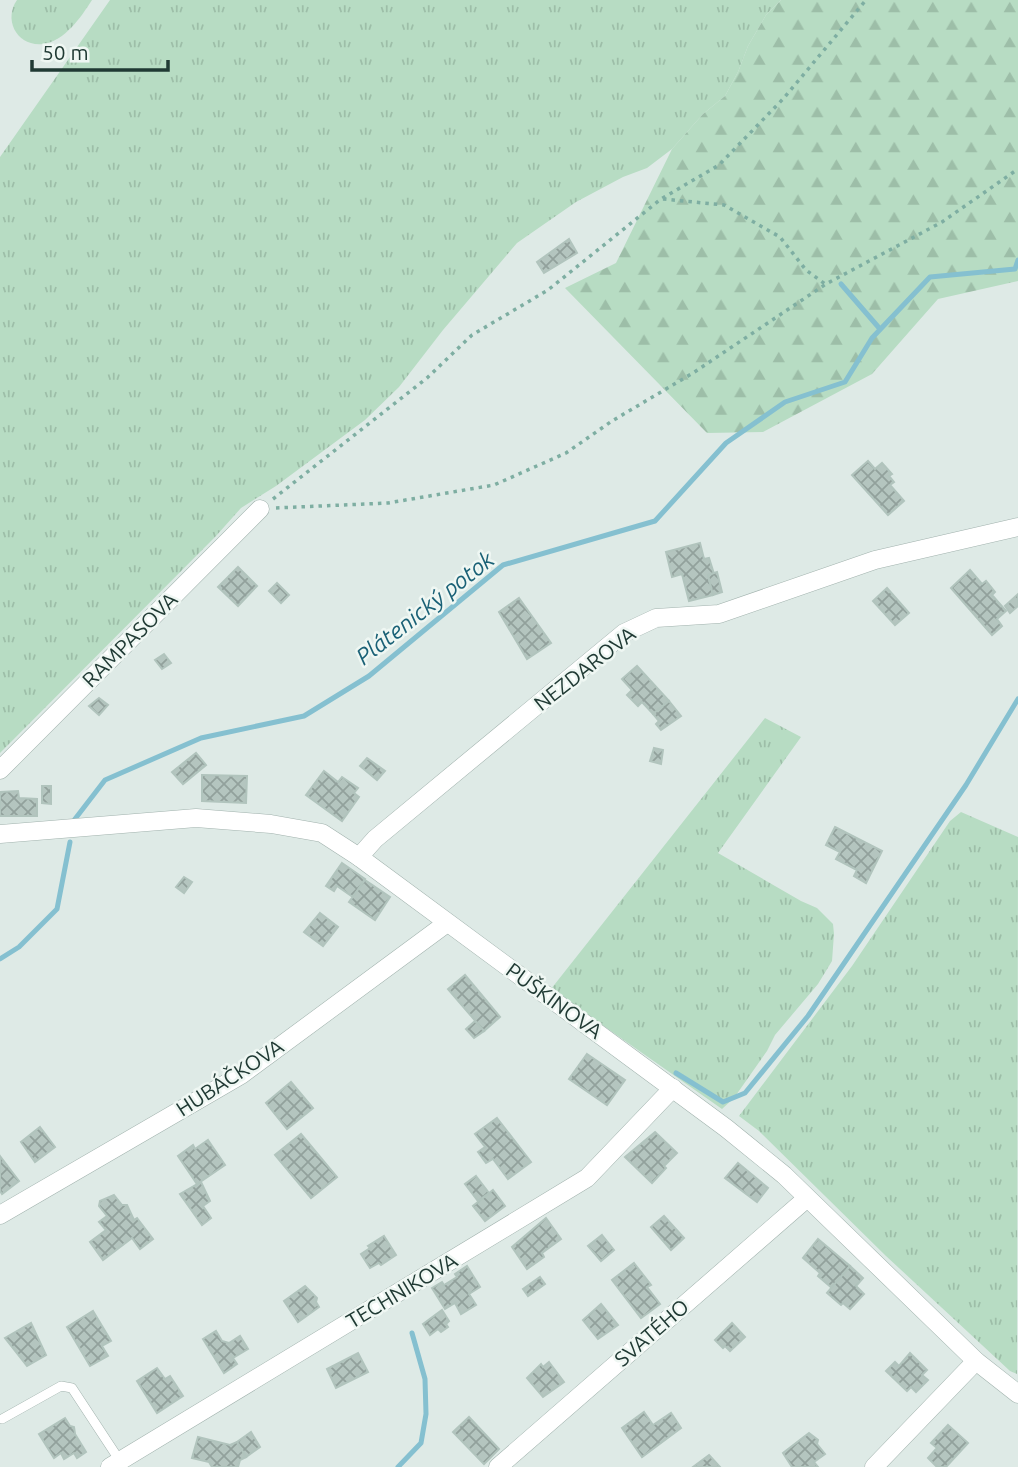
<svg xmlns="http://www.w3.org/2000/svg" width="1018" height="1467" font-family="Ubuntu,sans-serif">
	<defs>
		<pattern id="grass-tufts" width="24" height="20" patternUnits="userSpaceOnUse" patternTransform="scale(1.75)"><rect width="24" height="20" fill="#b7dcc3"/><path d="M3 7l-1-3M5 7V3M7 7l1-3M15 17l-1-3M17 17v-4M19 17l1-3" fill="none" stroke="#9dbea8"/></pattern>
		<pattern id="forest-firs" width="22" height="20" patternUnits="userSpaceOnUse" patternTransform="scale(1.75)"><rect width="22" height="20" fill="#b7dcc3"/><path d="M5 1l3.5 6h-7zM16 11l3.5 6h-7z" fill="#9dbea8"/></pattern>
		<pattern id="building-cross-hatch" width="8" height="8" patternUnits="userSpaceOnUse" patternTransform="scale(1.75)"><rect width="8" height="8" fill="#b4c5bf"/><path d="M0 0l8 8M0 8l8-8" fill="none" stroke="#92a19c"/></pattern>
	</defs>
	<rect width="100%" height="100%" fill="#deeae6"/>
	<g fill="url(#grass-tufts)">
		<path d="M17 0H92C81 17 65 41 43 44 17 47 3 20 17 0Z"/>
		<polygon points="110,0 781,0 766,15 748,46 738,72 725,96 703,114 672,149 647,168 623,177 576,202 517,243 443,330 399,387 365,420 276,486 241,508 216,536 0,753 0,157"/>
		<polygon points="765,718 801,737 718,853 801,901 817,908 833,924 834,934 832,961 818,984 775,1035 767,1051 734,1098 722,1109 551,989"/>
		<polygon points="961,812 1018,837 1017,1374 1010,1371 886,1256 759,1131 739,1116 852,966 950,821"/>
	</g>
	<polygon fill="url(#forest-firs)" points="781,0 1018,0 1018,281 938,299 872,374 763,432 707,433 565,288 616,263 672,149 703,114 725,96 738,72 748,46 766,15"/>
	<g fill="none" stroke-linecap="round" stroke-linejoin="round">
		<g stroke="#85c0d0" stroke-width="5">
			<polyline points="841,284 880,329"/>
			<polyline points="75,819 105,780 201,738 304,716 369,676 503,565 655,521 726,443 785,402 845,382 872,338 930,277 1015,269 1018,260"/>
			<polyline points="0,959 19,947 57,909 70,842"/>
			<polyline points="676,1073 723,1102 745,1093 808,1016 966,785 1018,699"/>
			<polyline points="398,1467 421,1443 426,1414 425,1379 412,1333"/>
		</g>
	</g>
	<g fill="url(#building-cross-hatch)" stroke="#b1c4bd" stroke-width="2">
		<polygon points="569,239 577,253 544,273 537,262"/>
		<polygon points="868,461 875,469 882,463 892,474 889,476 894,482 890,485 904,501 888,515 852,475"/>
		<polygon points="700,543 704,559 709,558 714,574 708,575 713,595 689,601 682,574 672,577 666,552"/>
		<polygon points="238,567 257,586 238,606 218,587"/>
		<polygon points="970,570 982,584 986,581 995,592 992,595 1006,611 997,619 1002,626 992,635 951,588"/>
		<polygon points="717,572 722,592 713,595 708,575"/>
		<polygon points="277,583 289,595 281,603 269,591"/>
		<polygon points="887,588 909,613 895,625 873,601"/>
		<polygon points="1018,594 1018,606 1010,613 1005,606"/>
		<polygon points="519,598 551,643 527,659 499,612"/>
		<polygon points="164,654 171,663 162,669 155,660"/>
		<polygon points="637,666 669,701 653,714 642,702 638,706 627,695 632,690 622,679"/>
		<polygon points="99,698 108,705 99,715 89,706"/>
		<polygon points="669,701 681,716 661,730 656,724 659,721 653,714"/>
		<polygon points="654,748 663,750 661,764 650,761"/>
		<polygon points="196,753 206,765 183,784 172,772"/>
		<polygon points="367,758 385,771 377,780 360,766"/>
		<polygon points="324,771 338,782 342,777 358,788 354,793 359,797 342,821 306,795"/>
		<polygon points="202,775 247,776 246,803 202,801"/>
		<polygon points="42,786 51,786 51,804 42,803"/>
		<polygon points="18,791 19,798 37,799 37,816 0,816 0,792"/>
		<polygon points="835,827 882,851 866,883 854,876 857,870 836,859 840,852 826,845"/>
		<polygon points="342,863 365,879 353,897 337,886 334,891 326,886"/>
		<polygon points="184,877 192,882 184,893 176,887"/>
		<polygon points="365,880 390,897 375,920 349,902"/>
		<polygon points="320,913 338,927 323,946 304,932"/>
		<polygon points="465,975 500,1017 484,1031 448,989"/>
		<polygon points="475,1021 484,1031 474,1038 466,1029"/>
		<polygon points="587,1054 625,1080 607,1105 569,1079"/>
		<polygon points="291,1082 313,1108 287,1129 266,1103"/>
		<polygon points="497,1118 531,1162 508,1179 493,1159 486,1163 478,1152 485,1147 475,1134"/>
		<polygon points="40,1127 55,1147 35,1162 21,1142"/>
		<polygon points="655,1132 677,1153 664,1166 666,1168 652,1183 625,1157"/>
		<polygon points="301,1134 337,1177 311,1198 275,1155"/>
		<polygon points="208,1140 225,1165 197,1184 178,1156 193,1145 195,1149"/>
		<polygon points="0,1156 19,1181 2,1194 0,1191"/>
		<polygon points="738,1163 768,1188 757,1202 725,1178"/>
		<polygon points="476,1176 489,1193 478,1201 465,1184"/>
		<polygon points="201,1182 210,1201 203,1206 211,1218 202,1225 180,1194"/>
		<polygon points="493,1190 505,1206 485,1221 473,1206"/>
		<polygon points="114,1195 122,1205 127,1205 134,1220 137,1218 153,1239 140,1249 132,1238 103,1260 90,1242 106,1230 99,1222 107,1216 99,1206 100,1201"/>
		<polygon points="664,1216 684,1238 671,1250 651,1227"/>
		<polygon points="546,1218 561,1239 542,1253 544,1257 527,1269 512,1247"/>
		<polygon points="602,1235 614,1250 601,1261 588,1246"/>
		<polygon points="384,1236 396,1255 381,1265 379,1263 370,1268 361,1254 370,1248 368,1246"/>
		<polygon points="818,1239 850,1266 832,1288 818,1276 820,1273 803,1258"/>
		<polygon points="634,1263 651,1285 647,1287 660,1304 641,1318 612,1280"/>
		<polygon points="467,1266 480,1287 469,1294 476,1305 461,1314 455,1303 445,1309 432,1288 442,1282 444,1285 457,1277 455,1274"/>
		<polygon points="850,1266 863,1278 856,1286 864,1294 850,1309 843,1303 841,1305 827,1293"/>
		<polygon points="540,1277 545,1284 528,1296 523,1289"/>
		<polygon points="305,1286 317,1298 316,1302 319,1307 298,1322 284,1301"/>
		<polygon points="601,1304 618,1325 598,1339 583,1320"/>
		<polygon points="442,1310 449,1321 446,1324 448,1327 441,1332 438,1329 430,1335 423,1324"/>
		<polygon points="93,1311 111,1341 102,1346 108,1356 90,1366 67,1327"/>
		<polygon points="31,1323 46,1355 27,1366 5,1338"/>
		<polygon points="732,1323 745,1337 730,1351 725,1346 723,1348 715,1340"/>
		<polygon points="216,1331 222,1341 229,1343 240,1336 248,1349 233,1358 237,1364 224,1373 203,1339"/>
		<polygon points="358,1353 368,1372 336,1388 327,1369"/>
		<polygon points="910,1353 927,1370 922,1375 928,1380 916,1392 911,1387 907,1391 886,1371 895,1362 899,1366"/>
		<polygon points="549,1362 564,1382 543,1397 527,1378 541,1364 543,1367"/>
		<polygon points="157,1368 165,1379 170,1376 183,1396 157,1413 137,1381"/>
		<polygon points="644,1412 653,1425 671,1413 681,1428 642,1457 622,1428"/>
		<polygon points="469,1417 499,1449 484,1464 453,1432"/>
		<polygon points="65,1418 70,1426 74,1427 75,1434 86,1452 77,1458 74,1453 64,1459 61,1453 54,1458 39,1434"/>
		<polygon points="948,1425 968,1443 946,1467 937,1467 928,1458 937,1448 931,1443"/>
		<polygon points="251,1432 260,1447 246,1457 237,1442"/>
		<polygon points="809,1433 818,1440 817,1444 825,1454 814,1462 818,1467 792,1467 783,1453"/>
		<polygon points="198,1437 230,1445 237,1442 246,1457 240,1460 238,1467 212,1467 209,1462 192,1458"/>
		<polygon points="709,1455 720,1467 693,1467"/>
	</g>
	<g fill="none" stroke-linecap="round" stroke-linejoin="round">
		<defs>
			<polyline id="service" points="2,1419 61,1386 72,1388 120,1461"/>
			<g id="minor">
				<polyline points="0,770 260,509"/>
				<polyline points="0,834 196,818 271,824 322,833 359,857 726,1128 784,1175 976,1361 1018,1394"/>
				<polyline points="359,857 375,839 624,633 656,618 719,614 875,560 1018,527"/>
				<polyline points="0,1215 241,1075 447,923"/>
				<polyline points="110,1467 587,1178 673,1088"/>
				<polyline points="498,1467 806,1199"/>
				<polyline points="874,1467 976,1361"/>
			</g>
		</defs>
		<use href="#service" stroke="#a1b2ad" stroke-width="10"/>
		<use href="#minor" stroke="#a1b2ad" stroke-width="19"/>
		<g stroke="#7eaea2" stroke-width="3.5" stroke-dasharray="3.5 5" stroke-linecap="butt">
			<polyline points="663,199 724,205 780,237 806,270 825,284"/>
			<polyline points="273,499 427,378 472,335 548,290 661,199 719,165 783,99 866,0"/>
			<polyline points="276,508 388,503 494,485 566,453 612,421 693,373 826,284 942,222 1018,169"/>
		</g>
		<use href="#service" stroke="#fff" stroke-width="9"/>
		<use href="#minor" stroke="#fff" stroke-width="18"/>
	</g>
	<g text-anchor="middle" stroke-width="5" stroke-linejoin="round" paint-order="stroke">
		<g font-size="21" fill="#203a34" stroke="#eff7f3">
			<text transform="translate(130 640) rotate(-45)" y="7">RAMPASOVA</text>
			<text transform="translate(585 669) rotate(-38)" y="7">NEZDAROVA</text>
			<text transform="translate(554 1001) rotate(36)" y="7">PUŠKINOVA</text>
			<text transform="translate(230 1078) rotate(-33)" y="7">HUBÁČKOVA</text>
			<text transform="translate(402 1291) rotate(-31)" y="7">TECHNIKOVA</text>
			<text transform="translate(652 1333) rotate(-41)" y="7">SVATÉHO</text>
		</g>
		<g font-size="23" font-style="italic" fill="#1a6176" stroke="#eff7f3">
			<text transform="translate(425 608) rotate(-38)" y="8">Plátenický potok</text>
		</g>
	</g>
	<path d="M32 60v10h136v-10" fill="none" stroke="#203a34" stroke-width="3.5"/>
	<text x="42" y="60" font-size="21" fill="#203a34" stroke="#eff7f3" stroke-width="5" paint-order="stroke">50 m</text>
</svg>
